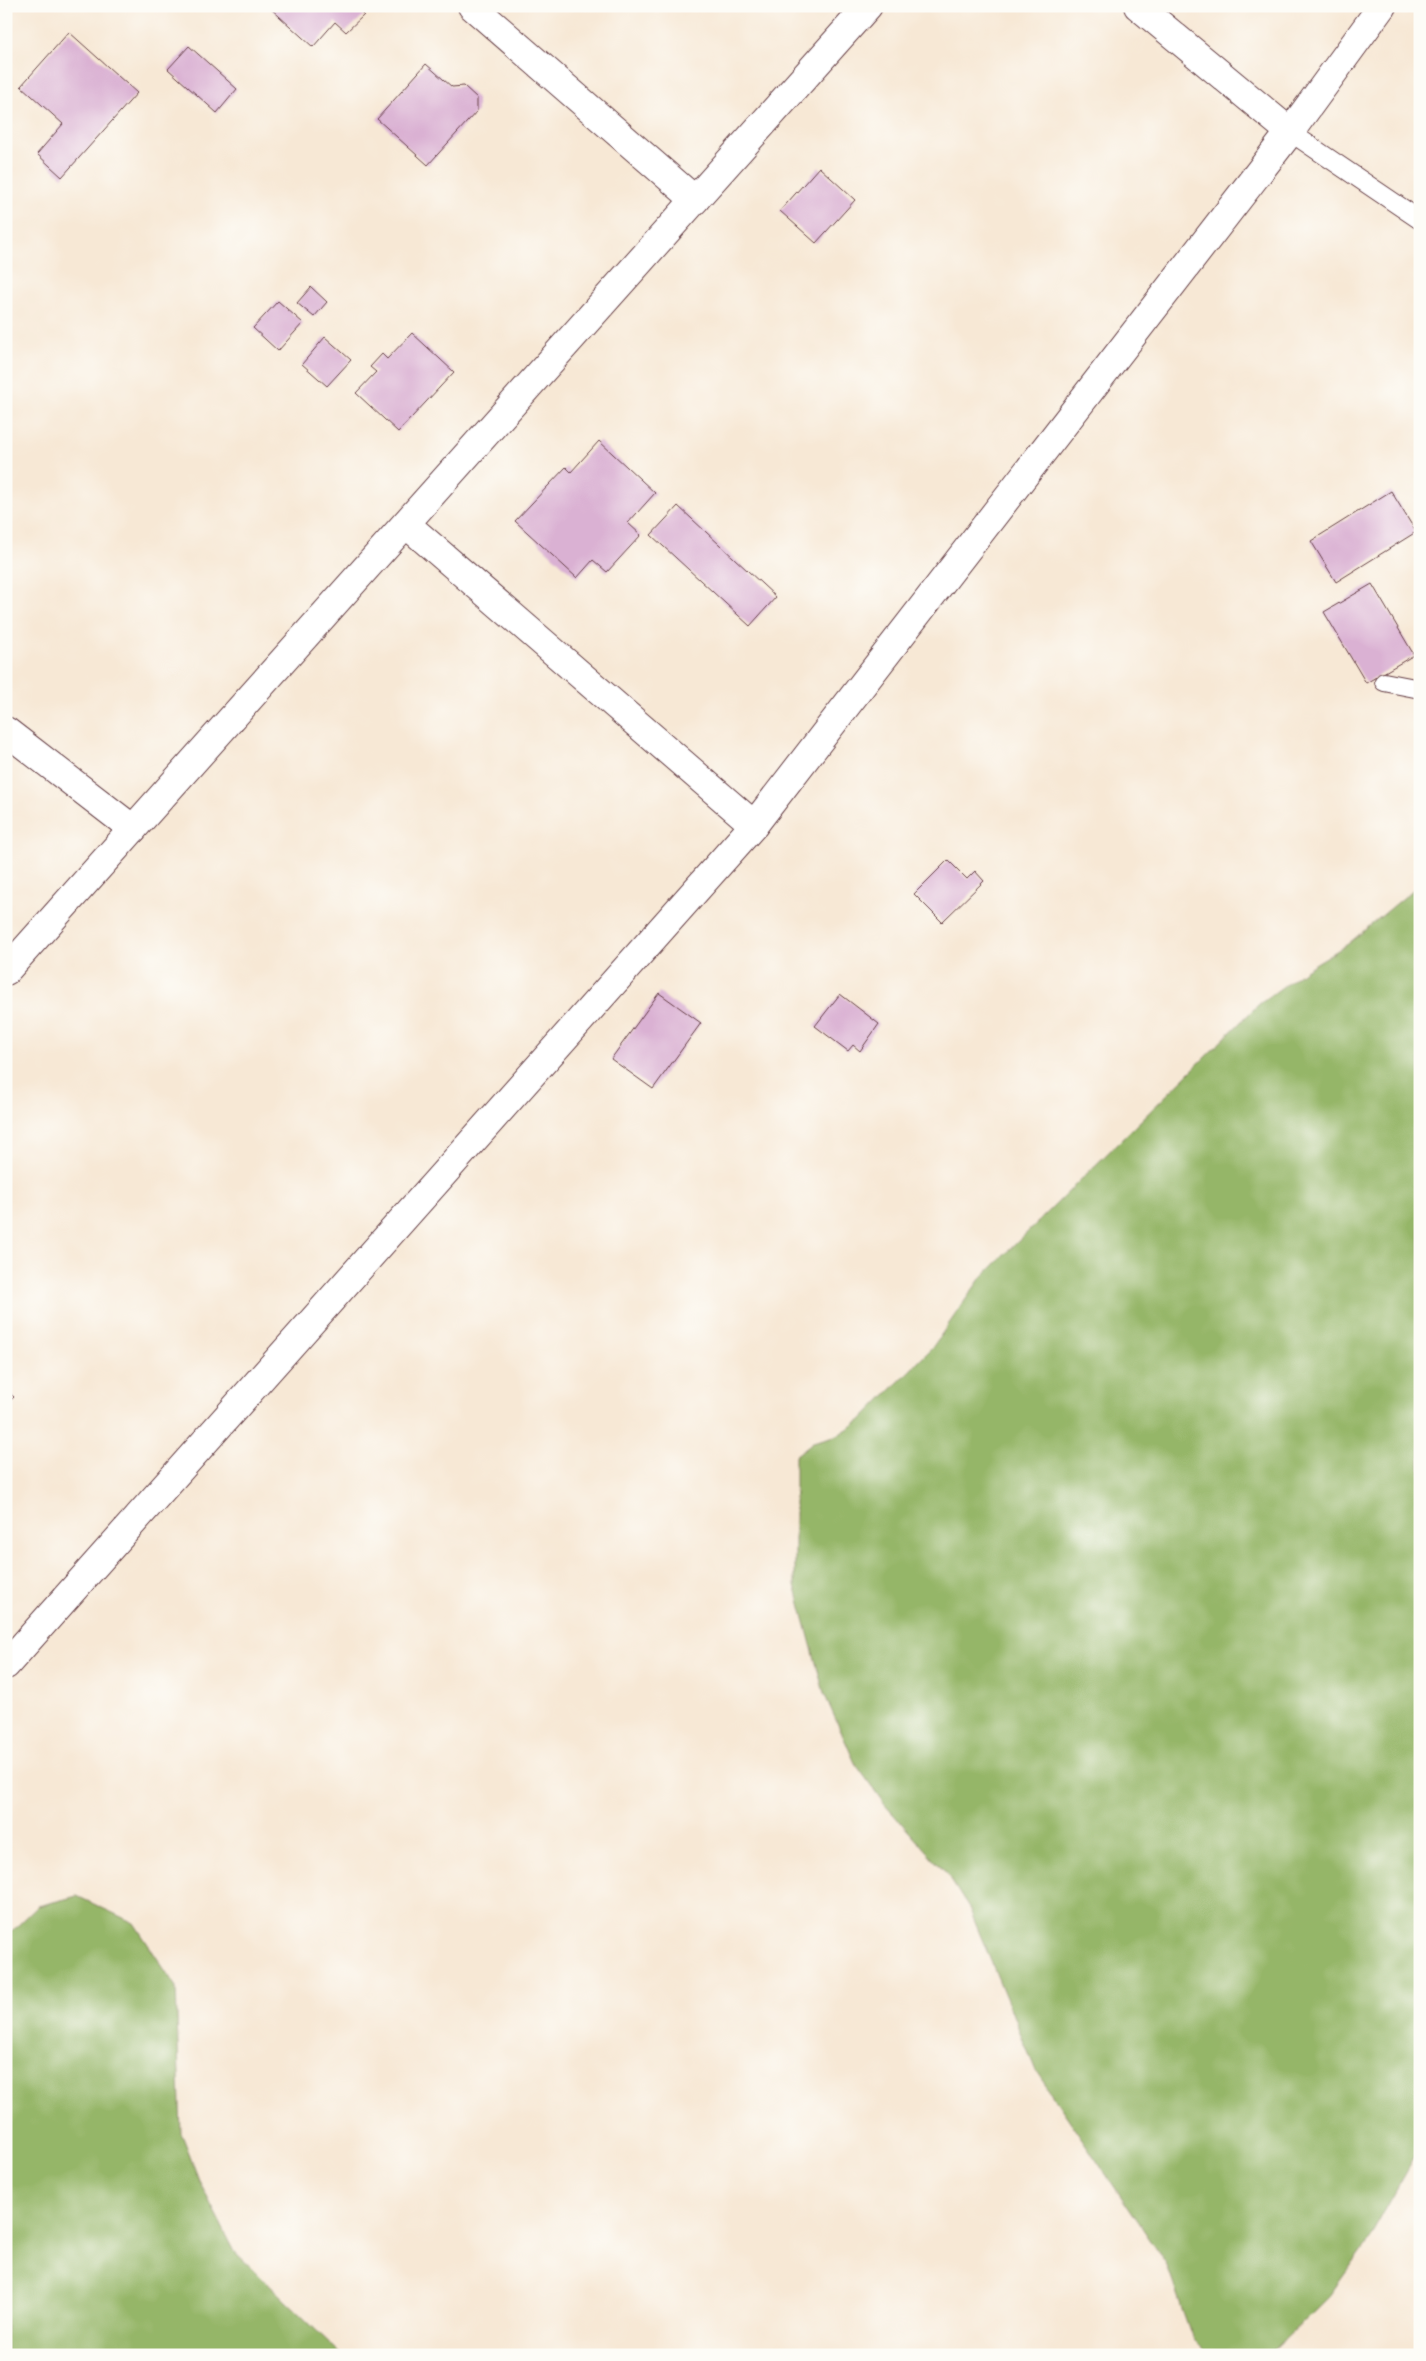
<svg xmlns="http://www.w3.org/2000/svg" width="1426" height="2361" font-family="Pangolin,sans-serif">
	<rect width="100%" height="100%" fill="#fdfcf7"/>
	<filter id="ink" filterUnits="userSpaceOnUse"><feTurbulence type="fractalNoise" baseFrequency=".02" numOctaves="2"/><feDisplacementMap in="SourceGraphic" scale="10" xChannelSelector="R" yChannelSelector="G"/><feConvolveMatrix kernelMatrix="1 2 1 2 8 2 1 2 1" color-interpolation-filters="sRGB"/></filter>
	<filter id="wash" filterUnits="userSpaceOnUse"><feTurbulence type="fractalNoise" baseFrequency=".0096" numOctaves="4" result="noise"/><feDisplacementMap in="SourceGraphic" scale="20" xChannelSelector="R" yChannelSelector="G"/><feGaussianBlur stdDeviation="1.12" result="paint"/><feColorMatrix in="noise" values="0 0 0 0 0 0 0 0 0 0 0 0 0 0 0 0 0 1.4 0 .05"/><feComposite in="paint" operator="in"/></filter>
	<g filter="url(#wash)">
		<rect width="100%" height="100%" fill="#f7e8d5"/>
		<g fill="#95b668" stroke="#706a4a">
			<polygon points="1420,884 1420,2148 1365,2246 1329,2296 1269,2355 1210,2355 1192,2337 1166,2263 1036,2071 970,1910 947,1874 885,1805 855,1763 824,1693 795,1585 795,1456 813,1442 838,1435 860,1421 932,1348 980,1279 1258,1005 1305,970 1348,944"/>
			<polygon points="77,1896 134,1923 176,1987 181,2133 201,2185 235,2252 342,2355 6,2355 6,1937 38,1906"/>
		</g>
		<g id="blocks">
			<g fill="#dab1d3">
				<polygon points="268,6 354,6 364,15 346,32 335,22 313,47"/>
				<polygon points="69,32 137,93 62,177 37,154 63,124 21,86"/>
				<polygon points="189,46 237,89 217,113 168,69"/>
				<polygon points="426,64 452,87 464,86 477,98 477,111 428,165 377,119"/>
				<polygon points="819,167 855,200 816,243 780,211"/>
				<polygon points="311,287 327,302 314,317 297,303"/>
				<polygon points="278,301 303,323 278,351 253,328"/>
				<polygon points="412,333 454,372 398,432 356,393 376,372 370,367 382,354 387,359"/>
				<polygon points="325,337 351,360 327,386 302,364"/>
				<polygon points="599,441 655,493 628,523 641,535 607,572 593,560 577,578 515,521 566,467 571,472"/>
				<polygon points="1391,491 1416,532 1336,582 1311,541"/>
				<polygon points="678,506 776,597 750,626 651,535"/>
				<polygon points="1372,584 1414,655 1366,683 1324,612"/>
				<polygon points="948,860 967,879 975,871 984,881 942,922 914,894"/>
				<polygon points="659,993 701,1023 653,1089 611,1059"/>
				<polygon points="840,994 879,1024 860,1051 853,1045 848,1051 815,1026"/>
				<polygon points="6,1390 14,1397 6,1405"/>
			</g>
		</g>
	</g>
	<g filter="url(#ink)">
		<use href="#blocks" fill-opacity="0" stroke="#643d44" stroke-width="1"/>
		<g fill="none" stroke-linecap="round" stroke-linejoin="round">
			<defs>
				<g id="service">
					<polyline points="1290,132 1420,220"/>
					<polyline points="1384,682 1420,689"/>
				</g>
				<g id="minor">
					<polyline points="472,6 695,200"/>
					<polyline points="1138,6 1290,132"/>
					<polyline points="406,524 754,825"/>
					<polyline points="6,731 133,829"/>
					<polyline points="6,971 868,6"/>
					<polyline points="6,1665 754,825 1290,132 1382,6"/>
				</g>
			</defs>
			<use href="#service" stroke="#643d44" stroke-width="20"/>
			<use href="#minor" stroke="#643d44" stroke-width="30"/>
			<use href="#service" stroke="#fff" stroke-width="18"/>
			<use href="#minor" stroke="#fff" stroke-width="28"/>
		</g>
	</g>
	<rect width="1426" height="2361" fill="none" stroke="#fdfcf7" stroke-width="25"/>
</svg>
